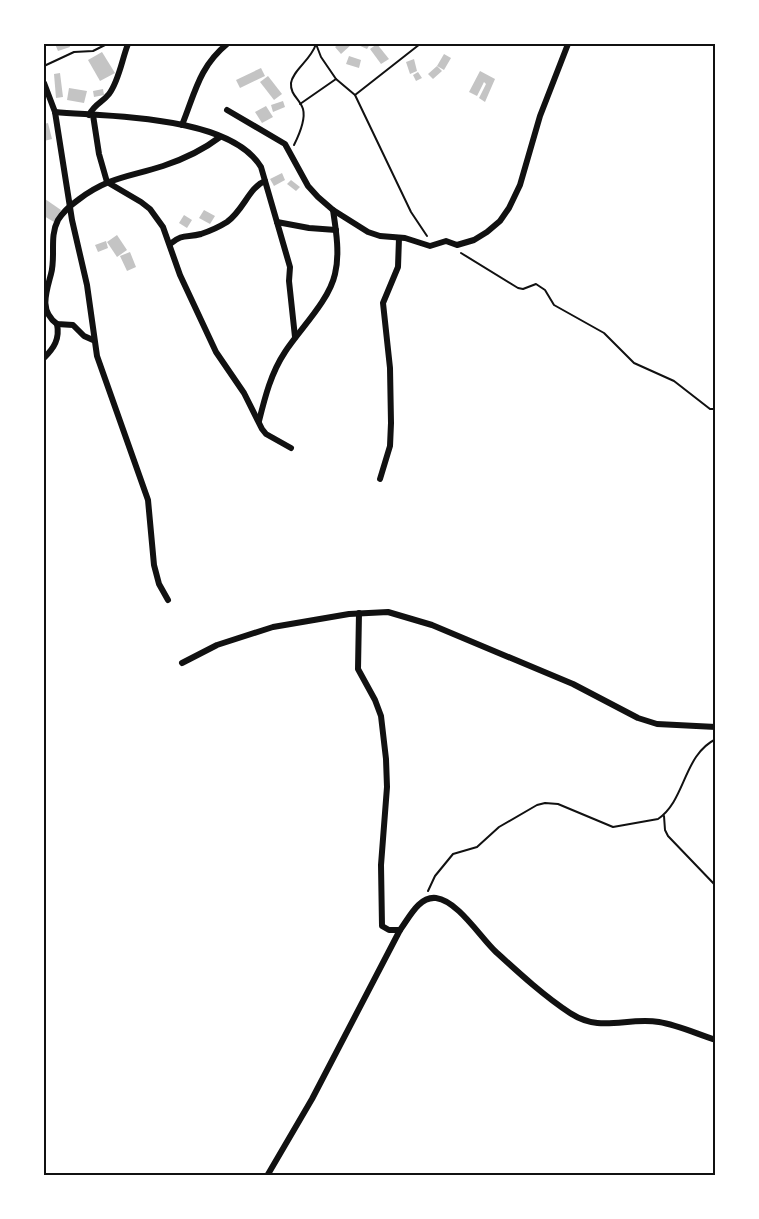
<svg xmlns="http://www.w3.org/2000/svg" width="759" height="1219" font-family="'Titillium Web',sans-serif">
	<rect width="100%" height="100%" fill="#fff"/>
	<g fill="#c4c4c4">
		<polygon points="55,44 69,44 70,47 58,51"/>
		<polygon points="339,44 352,44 341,54 335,47"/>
		<polygon points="356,44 370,44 367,49"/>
		<polygon points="377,44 389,59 381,64 370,49"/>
		<polygon points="102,52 115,73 100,81 88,60"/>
		<polygon points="444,54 451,58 444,70 437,66"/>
		<polygon points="349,56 361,60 359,68 346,64"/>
		<polygon points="414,59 417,71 410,74 406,62"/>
		<polygon points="437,66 442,71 433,79 428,74"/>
		<polygon points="261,68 265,76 240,88 236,80"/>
		<polygon points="480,71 495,79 485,102 479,98 486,84 484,82 477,96 469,92"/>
		<polygon points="418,72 422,78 416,81 413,75"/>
		<polygon points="60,73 63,97 56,98 54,74"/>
		<polygon points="268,76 282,94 274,100 260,82"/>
		<polygon points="69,88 87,91 84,103 67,100"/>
		<polygon points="103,89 104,95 94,97 93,91"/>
		<polygon points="283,101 285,107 273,112 271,105"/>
		<polygon points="266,106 273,117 262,123 255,112"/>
		<polygon points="48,123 52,139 44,141 44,124"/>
		<polygon points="282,173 285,180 274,186 270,179"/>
		<polygon points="291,180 300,187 296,191 287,184"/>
		<polygon points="45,199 61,210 54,222 44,216"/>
		<polygon points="204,210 215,216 210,224 199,218"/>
		<polygon points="184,215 192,220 187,228 179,223"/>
		<polygon points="117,235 127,250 117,257 107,242"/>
		<polygon points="106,241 108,248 98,252 95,245"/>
		<polygon points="130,252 136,267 127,271 120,256"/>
	</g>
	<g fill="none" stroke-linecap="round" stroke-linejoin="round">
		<g stroke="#111" stroke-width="2">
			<polyline points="316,44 321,57 336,79 355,95 411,212 427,236"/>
			<polyline points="44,66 74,52 93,51 107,44"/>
			<polyline points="355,95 420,44"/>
			<polyline points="300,104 336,79"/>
			<path d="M294 145C299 135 306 120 303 109 300 99 290 95 291 83 293 70 311 60 316 44"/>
			<polyline points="461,253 518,288 523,289 536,284 545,290 554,305 604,333 634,363 674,381 710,409 716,409"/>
			<polyline points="664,816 665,830 668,836 716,886"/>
			<path d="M428 891 435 876 453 854 477 847 499 827 537 805 545 803 558 804 613 827 658 819C686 800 683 755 716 739"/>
		</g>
		<g stroke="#111" stroke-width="6">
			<polyline points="44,83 55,112 72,220 87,285 97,356 148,500 154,565 159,584 168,600"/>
			<polyline points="227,110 285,144 308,186 318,197 333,210 368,232 380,236 405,238 430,246 446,241 457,245 474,240 487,232 500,221 509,208 520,185 540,116 568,44"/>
			<path d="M55 112C109 117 230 115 261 167L290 267 289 281 295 337"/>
			<path d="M89 115C95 103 102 103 109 94 119 81 122 59 128 44"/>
			<polyline points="93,115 99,154 107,182 141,202 150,209 163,227 180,275 216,352 244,393 262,429 266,434 291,448"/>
			<path d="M182 125C195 93 199 67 227 44"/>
			<polyline points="277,222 309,228 336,230"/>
			<path d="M170 244C183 233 187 238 201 234 210 231 219 227 227 222 244 210 249 187 265 181"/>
			<path d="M93 340 84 336 73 325 57 324C39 311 46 293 51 274 56 256 49 237 58 220 63 212 71 205 78 200 108 177 129 177 163 166 184 159 203 150 220 137"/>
			<path d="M44 358C54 348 60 339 57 324"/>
			<path d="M259 421C265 397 271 373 285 352 300 329 329 301 335 274 340 254 336 230 333 210"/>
			<polyline points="380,479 390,446 391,423 390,368 383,303 398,267 399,238"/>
			<polyline points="359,613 358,669 375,700 381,716 386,759 387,787 381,865 382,926 389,930 400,930"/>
			<polyline points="182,663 217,645 273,627 349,614 388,612 432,625 573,684 638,718 657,724 716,727"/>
			<path d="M267 1176 312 1099 400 930C409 918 419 896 436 898 458 901 480 937 496 952 519 973 544 996 570 1013 600 1033 626 1017 659 1022 678 1025 697 1034 716 1040"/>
		</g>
	</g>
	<rect width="759" height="1219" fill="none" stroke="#ffffff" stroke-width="90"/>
	<rect x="45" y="45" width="669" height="1129" fill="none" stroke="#111" stroke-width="2"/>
</svg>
